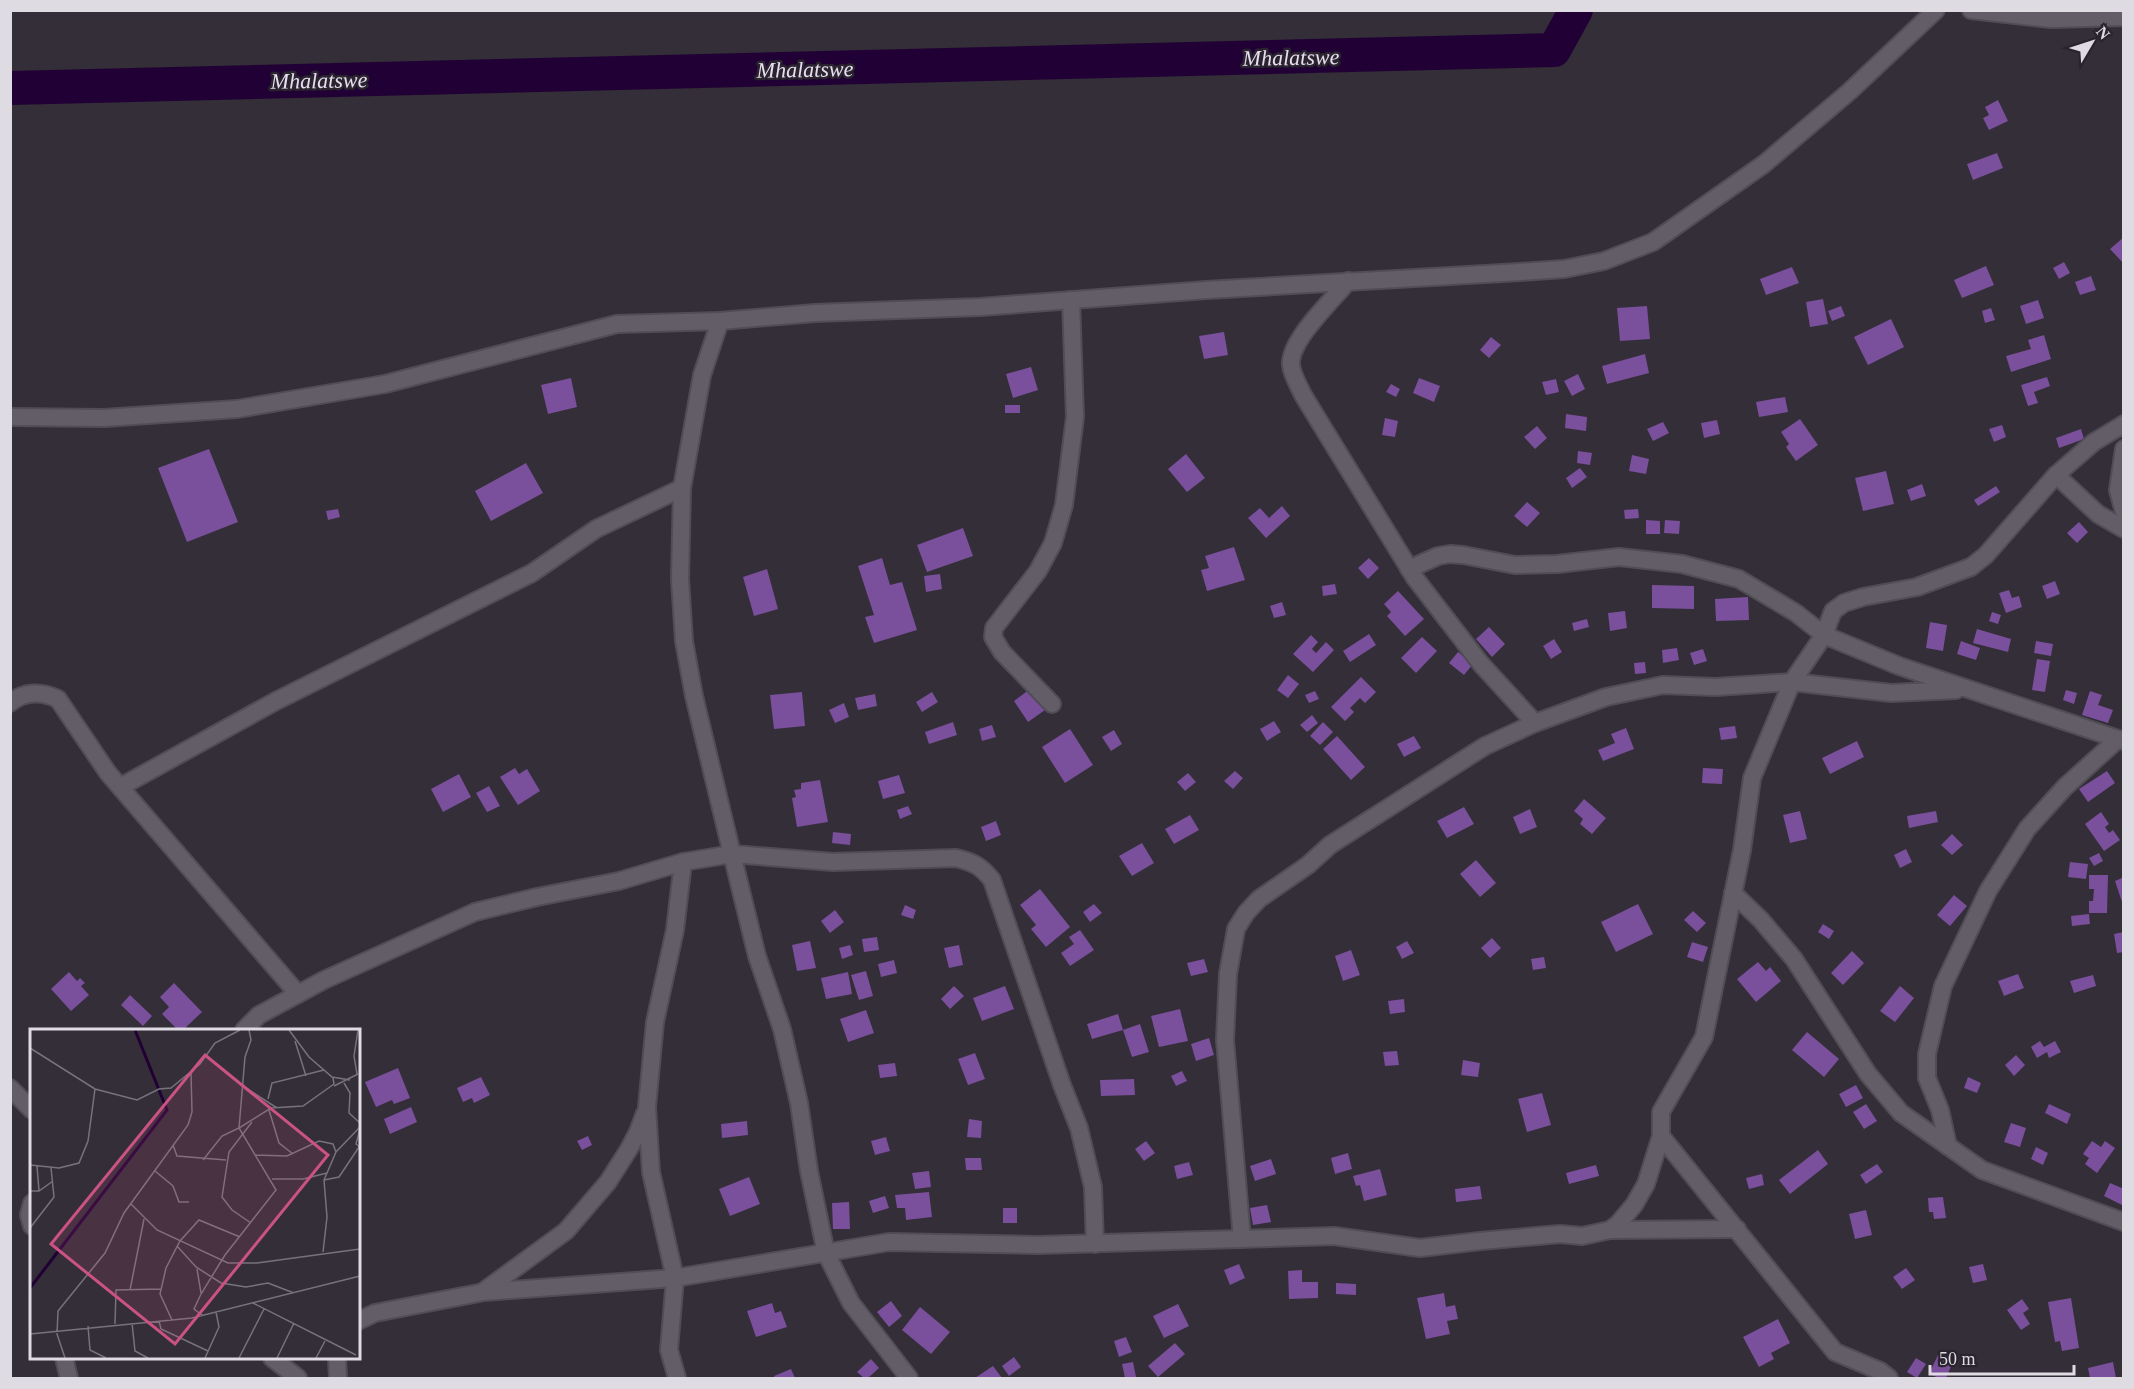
<svg xmlns="http://www.w3.org/2000/svg" width="2134" height="1389" font-family="'Times New Roman',serif">
	<rect width="100%" height="100%" fill="#332e37"/>
	<g fill="none" stroke-linecap="round" stroke-linejoin="round">
		<polyline stroke="#210035" stroke-width="34" points="10,88 1554,50 1576,10"/>
	</g>
	<g fill="#7a4f9b">
		<polygon points="1998,100 2008,121 1989,130 1983,118 1989,115 1985,107"/>
		<polygon points="1997,153 2003,168 1973,180 1967,164"/>
		<polygon points="2124,237 2124,264 2110,249"/>
		<polygon points="2064,262 2070,273 2059,279 2053,268"/>
		<polygon points="1986,266 1994,285 1962,298 1954,280"/>
		<polygon points="1792,267 1799,283 1766,295 1760,279"/>
		<polygon points="2091,276 2096,290 2080,295 2075,282"/>
		<polygon points="1823,299 1828,324 1810,327 1806,302"/>
		<polygon points="2038,300 2044,318 2026,324 2020,306"/>
		<polygon points="1647,306 1650,339 1620,341 1617,308"/>
		<polygon points="1841,306 1845,316 1832,321 1828,311"/>
		<polygon points="1991,308 1995,320 1985,323 1982,311"/>
		<polygon points="1891,319 1904,347 1868,365 1854,337"/>
		<polygon points="1224,332 1228,355 1204,359 1199,336"/>
		<polygon points="2044,335 2051,359 2011,372 2006,356 2031,349 2028,340"/>
		<polygon points="1491,337 1501,345 1489,358 1480,350"/>
		<polygon points="1645,354 1649,373 1607,384 1602,366"/>
		<polygon points="1031,367 1038,390 1013,398 1006,374"/>
		<polygon points="1578,374 1585,389 1572,396 1564,381"/>
		<polygon points="2047,377 2050,386 2034,392 2038,403 2028,406 2021,385"/>
		<polygon points="571,378 577,407 548,414 541,385"/>
		<polygon points="1419,378 1440,386 1434,402 1413,393"/>
		<polygon points="1556,379 1559,392 1546,395 1542,382"/>
		<polygon points="1391,384 1400,389 1396,397 1386,392"/>
		<polygon points="1785,397 1788,412 1759,417 1756,402"/>
		<rect x="1005" y="405" width="15" height="8"/>
		<polygon points="1566,414 1587,417 1586,431 1565,428"/>
		<polygon points="1385,418 1398,421 1395,437 1382,435"/>
		<polygon points="1800,419 1818,445 1796,461 1786,447 1789,444 1781,432"/>
		<polygon points="1717,420 1720,434 1704,438 1701,423"/>
		<polygon points="1663,422 1669,433 1653,441 1647,429"/>
		<polygon points="2002,425 2006,437 1994,442 1989,429"/>
		<polygon points="1537,426 1547,438 1535,449 1524,437"/>
		<polygon points="2081,429 2084,439 2059,448 2056,438"/>
		<polygon points="209,449 238,522 187,542 158,468"/>
		<polygon points="1578,451 1592,453 1590,465 1577,463"/>
		<polygon points="1186,454 1205,478 1187,492 1168,469"/>
		<polygon points="1632,455 1649,459 1646,474 1629,471"/>
		<polygon points="526,463 543,493 491,521 475,491"/>
		<polygon points="1580,468 1587,477 1572,488 1566,478"/>
		<polygon points="1886,471 1894,504 1863,511 1855,478"/>
		<polygon points="1922,484 1926,496 1911,501 1907,490"/>
		<polygon points="1996,486 2000,492 1978,506 1974,500"/>
		<polygon points="1527,502 1540,513 1527,527 1514,516"/>
		<polygon points="1282,506 1290,516 1266,538 1248,518 1260,508 1269,518"/>
		<polygon points="338,509 340,517 328,520 326,511"/>
		<polygon points="1638,509 1639,518 1625,519 1624,510"/>
		<polygon points="1646,520 1660,521 1660,534 1646,534"/>
		<polygon points="1665,520 1680,521 1679,534 1664,533"/>
		<polygon points="2079,522 2088,532 2077,543 2067,533"/>
		<polygon points="963,528 973,556 927,572 917,545"/>
		<polygon points="1234,547 1245,580 1207,591 1201,570 1209,568 1205,556"/>
		<polygon points="882,558 890,585 902,582 917,630 874,643 865,617 874,615 858,566"/>
		<polygon points="1369,558 1379,568 1368,579 1358,568"/>
		<polygon points="767,569 778,609 754,616 743,577"/>
		<polygon points="940,574 942,589 926,592 924,576"/>
		<polygon points="2055,581 2060,594 2047,599 2042,586"/>
		<polygon points="1335,584 1337,594 1323,596 1322,586"/>
		<polygon points="1652,585 1694,586 1694,609 1652,608"/>
		<polygon points="2009,590 2012,598 2019,596 2022,607 2006,613 1999,593"/>
		<polygon points="1398,591 1424,619 1405,636 1387,616 1391,612 1384,604"/>
		<polygon points="1748,597 1749,620 1716,621 1715,599"/>
		<polygon points="1282,602 1286,615 1274,618 1270,606"/>
		<polygon points="1625,611 1627,628 1610,631 1608,613"/>
		<polygon points="1992,612 2001,615 1998,624 1989,621"/>
		<polygon points="1587,619 1589,627 1574,631 1572,623"/>
		<polygon points="1930,622 1947,625 1943,651 1926,648"/>
		<polygon points="1489,627 1505,644 1492,657 1476,639"/>
		<polygon points="1977,629 2011,639 2008,652 1973,643"/>
		<polygon points="1369,634 1376,645 1350,662 1343,651"/>
		<polygon points="1311,635 1318,642 1312,649 1316,653 1326,642 1334,650 1313,672 1293,654"/>
		<polygon points="1422,637 1437,651 1416,673 1401,658"/>
		<polygon points="1554,639 1562,652 1551,659 1543,646"/>
		<polygon points="1961,641 1980,648 1976,660 1957,654"/>
		<polygon points="2036,641 2053,644 2051,656 2034,653"/>
		<polygon points="1677,648 1679,660 1663,663 1662,650"/>
		<polygon points="1703,649 1707,661 1694,665 1690,653"/>
		<polygon points="1458,652 1473,664 1464,675 1449,663"/>
		<polygon points="2037,659 2050,661 2045,692 2032,690"/>
		<polygon points="1645,662 1646,673 1635,674 1634,663"/>
		<polygon points="1288,675 1299,684 1288,698 1277,690"/>
		<polygon points="1361,677 1376,692 1365,703 1360,698 1350,708 1354,712 1345,721 1331,707"/>
		<polygon points="1030,689 1045,710 1028,722 1014,701"/>
		<polygon points="2066,690 2077,693 2074,704 2063,700"/>
		<polygon points="1315,691 1319,699 1309,703 1305,695"/>
		<polygon points="2090,691 2102,695 2098,705 2113,710 2108,723 2082,715"/>
		<polygon points="802,692 805,726 774,729 770,695"/>
		<polygon points="932,692 938,702 922,712 916,702"/>
		<polygon points="875,694 877,706 858,710 855,698"/>
		<polygon points="844,703 849,717 835,723 829,710"/>
		<polygon points="1312,715 1318,723 1307,732 1300,725"/>
		<polygon points="1274,721 1281,732 1267,741 1260,729"/>
		<polygon points="953,722 957,735 929,744 925,732"/>
		<polygon points="1323,722 1333,732 1320,745 1310,736"/>
		<polygon points="992,725 996,737 982,741 979,729"/>
		<polygon points="1735,726 1737,738 1721,740 1719,728"/>
		<polygon points="1626,728 1634,749 1603,761 1598,750 1615,743 1611,734"/>
		<polygon points="1070,729 1093,765 1065,783 1042,747"/>
		<polygon points="1114,730 1122,744 1111,751 1102,737"/>
		<polygon points="1337,736 1365,767 1351,780 1323,749"/>
		<polygon points="1414,736 1421,748 1404,757 1397,744"/>
		<polygon points="1857,741 1864,757 1830,774 1822,758"/>
		<polygon points="515,768 519,774 527,769 540,791 518,805 500,777"/>
		<polygon points="1703,768 1723,769 1722,784 1702,783"/>
		<polygon points="1235,771 1243,778 1233,789 1224,781"/>
		<polygon points="2107,771 2115,783 2088,802 2079,789"/>
		<polygon points="1188,773 1196,782 1185,791 1177,782"/>
		<polygon points="459,774 471,797 443,812 431,789"/>
		<polygon points="899,775 905,793 883,799 878,781"/>
		<polygon points="820,780 828,822 797,827 792,798 796,797 794,790 801,789 801,783"/>
		<polygon points="489,786 500,806 487,812 476,793"/>
		<polygon points="1584,799 1606,818 1592,834 1580,824 1583,819 1574,811"/>
		<polygon points="908,806 912,814 900,819 897,810"/>
		<polygon points="1464,807 1474,824 1447,838 1437,821"/>
		<polygon points="1530,809 1537,827 1520,834 1513,817"/>
		<polygon points="1800,811 1807,839 1790,843 1783,815"/>
		<polygon points="1936,811 1938,822 1909,828 1907,816"/>
		<polygon points="2101,812 2109,824 2105,827 2109,833 2113,830 2120,840 2104,851 2085,824"/>
		<polygon points="1190,815 1199,830 1174,844 1165,829"/>
		<polygon points="996,821 1001,835 986,841 981,827"/>
		<polygon points="833,832 851,834 850,845 832,843"/>
		<polygon points="1952,834 1963,845 1952,855 1941,845"/>
		<polygon points="1142,843 1154,863 1132,876 1119,856"/>
		<polygon points="1906,849 1912,862 1900,868 1894,855"/>
		<polygon points="2099,853 2103,861 2094,866 2089,858"/>
		<polygon points="1476,860 1496,883 1480,897 1460,874"/>
		<polygon points="2070,862 2088,864 2086,879 2068,877"/>
		<polygon points="2089,875 2108,875 2107,913 2089,913 2089,901 2093,901 2094,889 2089,889"/>
		<polygon points="2124,877 2124,905 2123,905 2115,881"/>
		<polygon points="1040,889 1070,927 1046,947 1031,929 1036,925 1020,905"/>
		<polygon points="1954,895 1967,906 1950,926 1937,915"/>
		<polygon points="1094,904 1102,913 1090,922 1083,912"/>
		<polygon points="1638,904 1653,934 1616,952 1601,922"/>
		<polygon points="905,905 916,910 913,919 901,915"/>
		<polygon points="835,910 844,922 830,933 821,921"/>
		<polygon points="1693,911 1706,923 1697,932 1684,920"/>
		<polygon points="2089,914 2090,924 2072,926 2071,916"/>
		<polygon points="1823,924 1834,931 1829,939 1818,932"/>
		<polygon points="1080,930 1094,950 1070,966 1061,953 1074,944 1069,937"/>
		<polygon points="2124,932 2124,952 2117,953 2114,934"/>
		<polygon points="877,937 879,950 864,952 862,939"/>
		<polygon points="1492,938 1501,948 1490,958 1481,948"/>
		<polygon points="810,941 816,968 797,971 792,945"/>
		<polygon points="1407,941 1414,953 1402,959 1396,947"/>
		<polygon points="1692,942 1708,947 1703,962 1687,957"/>
		<polygon points="850,945 853,955 842,959 839,948"/>
		<polygon points="959,945 963,965 949,968 944,948"/>
		<polygon points="1351,950 1360,975 1343,981 1335,956"/>
		<polygon points="1852,951 1864,963 1843,985 1831,973"/>
		<polygon points="1544,957 1546,968 1533,970 1531,959"/>
		<polygon points="1204,959 1208,972 1191,976 1187,963"/>
		<polygon points="894,960 897,973 881,977 878,964"/>
		<polygon points="1758,962 1766,971 1770,967 1781,981 1756,1002 1737,979"/>
		<polygon points="866,971 873,996 859,1000 851,975"/>
		<polygon points="69,972 77,981 80,978 85,983 81,986 89,995 71,1011 51,989"/>
		<polygon points="848,972 852,994 826,999 821,978"/>
		<polygon points="2018,974 2024,988 2004,996 1998,981"/>
		<polygon points="2093,975 2096,986 2074,993 2070,981"/>
		<polygon points="174,983 202,1012 183,1030 178,1030 162,1014 169,1007 160,997"/>
		<polygon points="954,986 964,996 950,1009 941,999"/>
		<polygon points="1005,986 1014,1009 982,1021 973,998"/>
		<polygon points="1900,986 1914,998 1895,1022 1880,1011"/>
		<polygon points="130,995 152,1016 143,1026 121,1005"/>
		<polygon points="1404,999 1405,1012 1390,1014 1388,1001"/>
		<polygon points="1180,1009 1188,1041 1159,1047 1151,1016"/>
		<polygon points="866,1010 874,1033 848,1042 840,1019"/>
		<polygon points="1118,1014 1123,1030 1092,1039 1087,1024"/>
		<polygon points="1140,1024 1149,1052 1132,1057 1123,1030"/>
		<polygon points="1807,1032 1839,1059 1824,1077 1792,1050"/>
		<polygon points="1209,1038 1214,1055 1196,1061 1191,1044"/>
		<polygon points="2040,1041 2044,1047 2055,1041 2061,1052 2049,1058 2047,1052 2037,1058 2031,1047"/>
		<polygon points="1397,1051 1399,1065 1385,1066 1383,1052"/>
		<polygon points="975,1053 985,1079 968,1085 958,1059"/>
		<polygon points="2016,1055 2025,1065 2014,1076 2005,1065"/>
		<polygon points="1463,1060 1480,1063 1478,1077 1461,1075"/>
		<polygon points="895,1063 897,1076 880,1078 878,1065"/>
		<polygon points="398,1068 410,1098 394,1104 392,1100 376,1107 365,1082"/>
		<polygon points="1182,1071 1187,1081 1176,1086 1171,1076"/>
		<polygon points="481,1077 490,1095 474,1103 472,1098 463,1102 457,1088"/>
		<polygon points="1968,1077 1981,1083 1977,1093 1964,1088"/>
		<polygon points="1134,1079 1135,1095 1101,1096 1100,1080"/>
		<polygon points="1856,1085 1863,1098 1846,1107 1839,1094"/>
		<polygon points="1542,1093 1551,1125 1527,1132 1518,1099"/>
		<polygon points="1866,1104 1877,1121 1864,1129 1853,1112"/>
		<polygon points="2049,1104 2071,1114 2067,1124 2045,1113"/>
		<polygon points="411,1107 417,1122 390,1134 384,1119"/>
		<polygon points="969,1119 982,1121 981,1138 967,1137"/>
		<polygon points="747,1121 748,1135 722,1138 721,1124"/>
		<polygon points="2011,1123 2026,1128 2020,1147 2004,1142"/>
		<polygon points="588,1136 592,1145 582,1150 577,1141"/>
		<polygon points="886,1137 890,1151 875,1155 871,1141"/>
		<polygon points="1146,1141 1155,1153 1144,1161 1135,1149"/>
		<polygon points="2092,1141 2101,1147 2105,1141 2115,1148 2097,1173 2085,1164 2089,1158 2083,1154"/>
		<polygon points="2036,1147 2048,1153 2043,1165 2031,1159"/>
		<polygon points="1818,1150 1828,1164 1790,1194 1779,1180"/>
		<polygon points="1348,1153 1352,1169 1335,1174 1331,1158"/>
		<polygon points="965,1158 981,1158 982,1170 966,1170"/>
		<polygon points="1271,1159 1276,1174 1255,1181 1250,1166"/>
		<polygon points="1189,1162 1193,1175 1177,1179 1174,1166"/>
		<polygon points="1877,1164 1883,1172 1866,1184 1860,1175"/>
		<polygon points="1596,1165 1599,1176 1569,1184 1566,1173"/>
		<polygon points="1380,1169 1387,1195 1364,1201 1360,1185 1356,1186 1353,1176"/>
		<polygon points="929,1171 931,1187 915,1189 912,1173"/>
		<polygon points="1762,1174 1764,1185 1749,1189 1746,1178"/>
		<polygon points="749,1177 760,1204 730,1216 719,1189"/>
		<polygon points="2110,1183 2124,1189 2124,1206 2104,1196"/>
		<polygon points="1480,1186 1482,1199 1456,1202 1455,1189"/>
		<polygon points="929,1192 932,1217 906,1220 905,1208 897,1208 895,1195"/>
		<polygon points="885,1196 889,1208 873,1213 869,1201"/>
		<polygon points="1943,1197 1946,1218 1934,1219 1933,1212 1929,1212 1928,1198"/>
		<polygon points="849,1202 850,1229 833,1229 832,1203"/>
		<polygon points="1267,1205 1271,1222 1253,1225 1250,1208"/>
		<rect x="1003" y="1208" width="14" height="15"/>
		<polygon points="1866,1210 1872,1235 1855,1239 1849,1214"/>
		<polygon points="1239,1264 1245,1278 1230,1285 1224,1270"/>
		<polygon points="1983,1264 1987,1280 1973,1283 1969,1267"/>
		<polygon points="1906,1268 1915,1280 1902,1289 1893,1277"/>
		<polygon points="1302,1270 1302,1282 1318,1282 1318,1298 1289,1299 1288,1271"/>
		<polygon points="1336,1283 1356,1284 1356,1295 1336,1294"/>
		<polygon points="1444,1293 1446,1307 1455,1305 1458,1319 1447,1321 1450,1334 1426,1339 1417,1298"/>
		<polygon points="2071,1298 2079,1348 2062,1351 2060,1341 2055,1342 2048,1302"/>
		<polygon points="2022,1299 2029,1309 2023,1313 2030,1324 2021,1330 2007,1310"/>
		<polygon points="891,1301 902,1316 889,1327 877,1312"/>
		<polygon points="772,1303 775,1313 781,1311 787,1327 756,1337 747,1311"/>
		<polygon points="1178,1304 1189,1326 1164,1338 1153,1316"/>
		<polygon points="920,1307 950,1332 931,1354 902,1330"/>
		<polygon points="1778,1319 1790,1343 1771,1353 1774,1359 1759,1367 1743,1337"/>
		<polygon points="1126,1337 1132,1352 1119,1357 1114,1341"/>
		<polygon points="1175,1343 1185,1354 1158,1377 1148,1366"/>
		<polygon points="1938,1355 1953,1362 1946,1378 1939,1378 1929,1374"/>
		<polygon points="1014,1357 1021,1367 1009,1376 1002,1366"/>
		<polygon points="1916,1358 1926,1364 1917,1378 1907,1372"/>
		<polygon points="871,1359 879,1368 868,1378 864,1378 857,1372"/>
		<polygon points="1133,1362 1136,1377 1125,1378 1122,1364"/>
		<polygon points="2113,1362 2116,1378 2090,1378 2088,1368"/>
		<polygon points="993,1366 1002,1378 975,1378"/>
		<polygon points="791,1369 795,1378 775,1378 774,1376"/>
	</g>
	<g fill="none" stroke-linecap="round" stroke-linejoin="round">
		<defs>
			<g id="minor">
				<polyline points="1971,10 2051,19 2124,17"/>
				<path d="M1348 281C1333 300 1289 340 1291 365 1292 375 1299 386 1303 395L1415 578 1481 664 1535 723"/>
				<polyline points="720,321 702,375 682,488 680,579 684,641 694,696 732,854 757,956 782,1029 799,1103 809,1171 826,1253 851,1303 909,1378"/>
				<polyline points="10,417 104,418 237,409 385,384 617,324 720,321 815,313 980,307 1206,290 1520,272 1564,269 1604,261 1653,242 1764,164 1850,91 1936,10"/>
				<polyline points="2124,449 2118,490 2124,512"/>
				<polyline points="2056,475 2098,514 2124,529"/>
				<polyline points="1409,569 1438,556 1450,554 1463,555 1515,565 1557,564 1619,557 1682,564 1739,579 1796,613 1824,635 1833,611 1844,603 1863,597 1917,587 1971,567 1986,555 2056,475 2094,442 2124,424"/>
				<path d="M10 703C24 691 42 691 58 699L108 773 298 994"/>
				<polyline points="1052,704 1002,652 993,637 994,628 1038,571 1053,543 1064,505 1075,417 1071,300"/>
				<polyline points="122,786 276,701 532,573 596,529 682,488"/>
				<polyline points="1733,893 1761,920 1794,959 1868,1074 1901,1113 1982,1170 2124,1222"/>
				<path d="M244 1030 259 1015 324 980 475 912 537 897 619 881 683 862 732 854 833 862 956 858C973 862 981 866 992 880L1062 1085 1079 1128 1093 1187 1095 1244"/>
				<polyline points="10,1088 32,1110"/>
				<polyline points="1661,1136 1835,1352 1880,1371 1889,1378"/>
				<polyline points="1948,1146 1940,1110 1927,1078 1927,1054 1943,986 1988,891 2027,829 2065,787 2118,739"/>
				<polyline points="32,1203 29,1215 32,1226"/>
				<polyline points="1610,1230 1737,1229"/>
				<polyline points="1242,1239 1225,1040 1228,974 1236,929 1246,913 1259,899 1308,865 1330,845 1485,746 1535,723 1606,697 1663,685 1716,687 1792,682 1891,693 1956,690"/>
				<polyline points="484,1291 566,1231 608,1182 629,1149 638,1132 645,1113"/>
				<polyline points="358,1321 375,1313 484,1292 675,1278 889,1242 1038,1245 1334,1236 1420,1248 1480,1241 1560,1234 1582,1236 1610,1230 1618,1224 1634,1205 1646,1184 1661,1136 1661,1112 1704,1037 1742,850 1752,778 1792,682 1824,635 1899,666 2124,741"/>
				<polyline points="64,1358 69,1378"/>
				<polyline points="272,1358 298,1378"/>
				<polyline points="337,1358 338,1378"/>
				<polyline points="677,1378 669,1350 675,1278 651,1172 647,1107 655,1022 675,930 683,862"/>
			</g>
		</defs>
		<use href="#minor" stroke="#514d56" stroke-width="20"/>
		<use href="#minor" stroke="#635d68" stroke-width="16"/>
	</g>
	<g text-anchor="middle" stroke-width="5" stroke-linejoin="round" paint-order="stroke">
		<g font-size="22" font-style="italic" fill="#e8ddf2" stroke="#29242d">
			<text transform="translate(1291 57) rotate(-1)" y="8">Mhalatswe</text>
			<text transform="translate(805 69) rotate(-1)" y="8">Mhalatswe</text>
			<text transform="translate(319 80) rotate(-1)" y="8">Mhalatswe</text>
		</g>
	</g>
	<g transform="translate(30 1029)">
		<rect width="330" height="330" fill="#332e37"/>
		<path fill="none" stroke="#210035" stroke-width="3" d="M0 259 137 81 105 1"/>
		<path fill="none" stroke="#78737b" stroke-width="1.5" d="M265 12 276 47M0 19 65 60 107 71 129 60 141 59 170 35 185 14 210 1M327 45 324 27 328 1M302 48 320 51M314 54 320 64 319 84 330 94M213 57 247 79M304 57 328 45M238 70 242 54 294 41M239 81 249 114 263 125M330 100 326 115 330 118M143 116 147 127 196 131M225 126 257 127 289 112 303 115 306 123M173 131 192 107 209 99 215 28 221 11 219 1M0 136 29 139 49 134 58 112 65 60M7 137 9 162M125 142 143 157 149 173H159M242 150H273L297 144M294 151 309 148 329 118M0 162H9L23 152M101 175 127 201 198 234H227L330 220M221 194 202 181 192 168 199 123 222 93M0 199 24 168 21 139M147 217 166 238 191 254 216 258 238 254 264 264M293 223 297 188 294 151 306 123 330 98M167 240 171 264M100 261 114 190M223 274 326 326M173 287 164 280 171 265 195 226 246 161 209 99 241 79 273 77 304 55 303 49 279 28 259 1M142 291 130 265 136 239 150 212 169 191 210 208M129 292 131 300 178 322M102 294 105 322 118 329M85 295 86 261 131 260M58 297 60 321 76 329M0 305 162 289 330 247M35 329 27 305 28 282 75 224 94 184 158 96 162 83 161 44M175 329 189 298 186 283M209 329 234 280M247 329 264 294M286 329 296 310"/>
		<path fill="#cb5284" fill-opacity="0.15" stroke="#cb5284" stroke-width="3" d="M175 26 298 126 145 315 21 215Z"/>
		<rect width="330" height="330" fill="none" stroke="#dfdbe2" stroke-width="3"/>
	</g>
	<rect width="2134" height="1389" fill="none" stroke="#dfdbe2" stroke-width="24"/>
	<g transform="translate(2092 42) rotate(51)" stroke="#29242d" stroke-width="4.5" paint-order="stroke">
	<path d="M0-4.5L10 22L0 15L-10 22Z" fill="#dfdbe2"/>
	<text y="-9" font-size="16" font-weight="bold" text-anchor="middle" fill="#dfdbe2">N</text>
	</g>
	<path d="M1930 1365v9h144v-9" fill="none" stroke="#dfdbe2" stroke-width="3"/>
	<text x="1939" y="1365" font-size="18" fill="#dfdbe2" stroke="#29242d" stroke-width="4.5" paint-order="stroke">50 m</text>
</svg>
